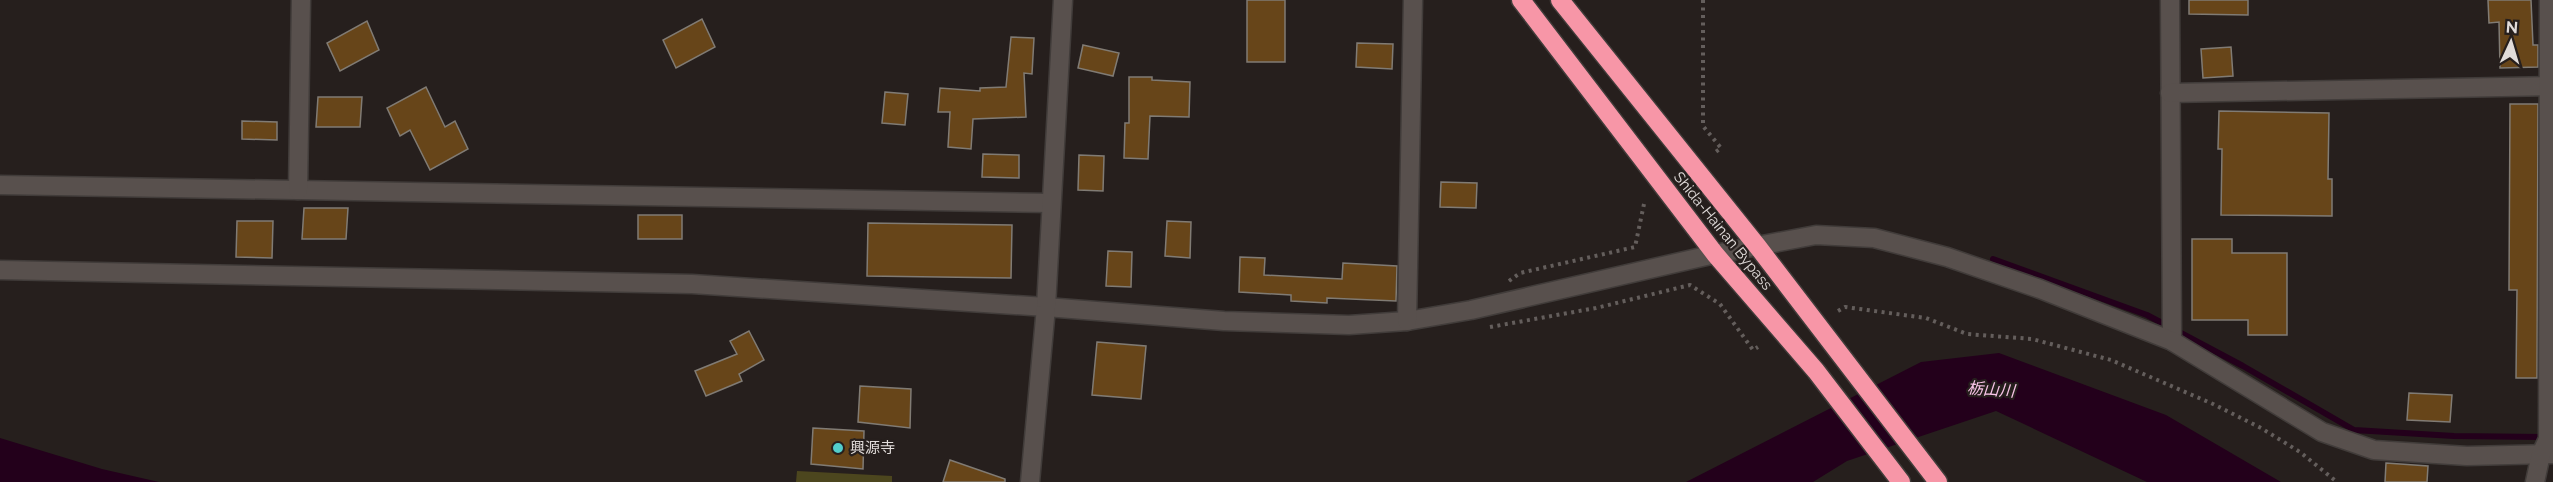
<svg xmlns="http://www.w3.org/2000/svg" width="2553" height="482" font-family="Raleway,'Noto Sans JP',sans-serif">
	<rect width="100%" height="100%" fill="#261f1d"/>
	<polygon fill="#4c461e" points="797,471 892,476 892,482 796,482"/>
	<g fill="#23001b">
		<polygon points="1999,353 2166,415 2281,482 2147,482 1996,411 1847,461 1813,482 1686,482 1921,362"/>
		<polygon points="0,438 102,469 159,482 0,482"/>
	</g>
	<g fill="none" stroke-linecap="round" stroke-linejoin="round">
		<polyline stroke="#23001b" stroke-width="6" points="1993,259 2147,315 2243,366 2354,430 2454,436 2546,437"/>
	</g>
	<g fill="#674519" stroke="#807b74" stroke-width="1.5">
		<rect x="1247" y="0" width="38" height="62"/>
		<polygon points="2189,0 2248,0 2248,15 2189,14"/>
		<polygon points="2488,0 2531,0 2533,45 2538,45 2538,67 2500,68 2499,22 2489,23"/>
		<polygon points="702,19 715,47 676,68 663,40"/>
		<polygon points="367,21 379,50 340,71 327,43"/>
		<polygon points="1011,37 1034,38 1032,74 1024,73 1026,117 973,119 971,149 948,147 950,112 938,112 940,88 980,91 980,88 1006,87"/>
		<polygon points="1357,43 1393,44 1392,69 1356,67"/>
		<polygon points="1083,45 1119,53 1113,76 1078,68"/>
		<polygon points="2231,47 2233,76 2203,78 2201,49"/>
		<polygon points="1129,77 1152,77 1152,80 1190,82 1189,117 1150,116 1148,159 1124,158 1125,123 1129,123"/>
		<polygon points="426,87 445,127 455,121 468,149 430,170 410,130 400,136 387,108"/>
		<polygon points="885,92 908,94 905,125 882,123"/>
		<polygon points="318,97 362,97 360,127 316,127"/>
		<polygon points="2510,104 2538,104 2537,378 2516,378 2517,290 2509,290"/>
		<polygon points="2219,111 2329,113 2328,179 2332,179 2332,216 2221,215 2222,149 2218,149"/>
		<polygon points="242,121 277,122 277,140 242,139"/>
		<polygon points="983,154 1019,155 1019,178 982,177"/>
		<polygon points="1079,155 1104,156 1103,191 1078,190"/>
		<polygon points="1441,182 1477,183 1476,208 1440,207"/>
		<polygon points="304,208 348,208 346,239 302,239"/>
		<rect x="638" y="215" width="44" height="24"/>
		<polygon points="237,221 273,221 272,258 236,257"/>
		<polygon points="1167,221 1191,222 1190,258 1165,256"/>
		<polygon points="868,223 1012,225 1011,278 867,276"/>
		<polygon points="2192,239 2232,239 2232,253 2287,253 2287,335 2248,335 2248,320 2192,320"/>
		<polygon points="1108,251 1132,252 1131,287 1106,286"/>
		<polygon points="1240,257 1265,258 1264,275 1342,279 1343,263 1397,266 1396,301 1327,298 1327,303 1291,301 1291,295 1239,292"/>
		<polygon points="749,331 764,360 739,374 742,381 706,396 695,371 737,354 730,341"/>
		<polygon points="1097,342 1146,346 1141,399 1092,395"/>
		<polygon points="860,386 911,389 910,428 858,422"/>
		<polygon points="2409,393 2452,395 2450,422 2407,420"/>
		<polygon points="813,428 864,431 863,469 811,464"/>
		<polygon points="950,460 1005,479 1005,482 943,482"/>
		<polygon points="2386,463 2428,466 2427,482 2385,482"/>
	</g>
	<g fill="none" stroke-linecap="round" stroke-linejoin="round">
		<defs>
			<g id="minor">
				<polyline points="2170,0 2172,341"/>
				<polyline points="2170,93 2553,86"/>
				<polyline points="0,185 1050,203"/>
				<polyline points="298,190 301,0"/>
				<polyline points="0,270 692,284 1046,307 1224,321 1349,325 1407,321 1471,310 1715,254 1816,235 1874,238 1947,257 2040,289 2172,341 2322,432 2374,450 2467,456 2553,454"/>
				<polyline points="1407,321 1413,0"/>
				<polyline points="1030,482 1046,307 1063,0"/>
				<polyline points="2535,482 2541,454 2548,439 2549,0"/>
			</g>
			<g id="highway">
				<polyline points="1521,0 1715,254 1816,371 1901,482"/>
				<polyline points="1560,0 1758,247 1938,482"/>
			</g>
		</defs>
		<use href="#minor" stroke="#413c3a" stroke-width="21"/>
		<use href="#highway" stroke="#413c3a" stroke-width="21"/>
		<g stroke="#645e5c" stroke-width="4" stroke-dasharray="3 4.5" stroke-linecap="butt">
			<polyline points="1703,0 1703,126 1721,148 1714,153"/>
			<polyline points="1509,281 1520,273 1635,247 1644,204"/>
			<polyline points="1838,311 1845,307 1926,318 1967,334 2032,339 2111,360 2213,404 2261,428 2300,452 2337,482"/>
			<polyline points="1490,327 1596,308 1690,285 1720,304 1753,350 1758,347"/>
		</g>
		<use href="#minor" stroke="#58504d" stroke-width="18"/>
		<use href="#highway" stroke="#f796a7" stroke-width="18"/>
	</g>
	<circle fill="#53cdca" stroke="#261f1d" stroke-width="2" cx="838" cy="448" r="6"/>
	<g text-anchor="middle" stroke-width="4.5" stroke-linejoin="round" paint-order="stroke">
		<g font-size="15" fill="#e1dcda" stroke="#261f1d">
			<text transform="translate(1723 231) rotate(51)" y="5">Shida-Hainan Bypass</text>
		</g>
		<g font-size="15" fill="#e1dcda" stroke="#261f1d" text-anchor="start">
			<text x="850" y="453">興源寺</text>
		</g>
		<g font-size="16" font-style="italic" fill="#f9c5e8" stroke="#261f1d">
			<text transform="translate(1991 389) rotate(4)" y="6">栃山川</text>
		</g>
	</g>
	<g transform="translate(2511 42) rotate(4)" stroke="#261f1d" stroke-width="4.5" paint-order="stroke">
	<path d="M0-4.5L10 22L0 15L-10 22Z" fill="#e1dcda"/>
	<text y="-9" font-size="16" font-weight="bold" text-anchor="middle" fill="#e1dcda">N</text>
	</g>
</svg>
